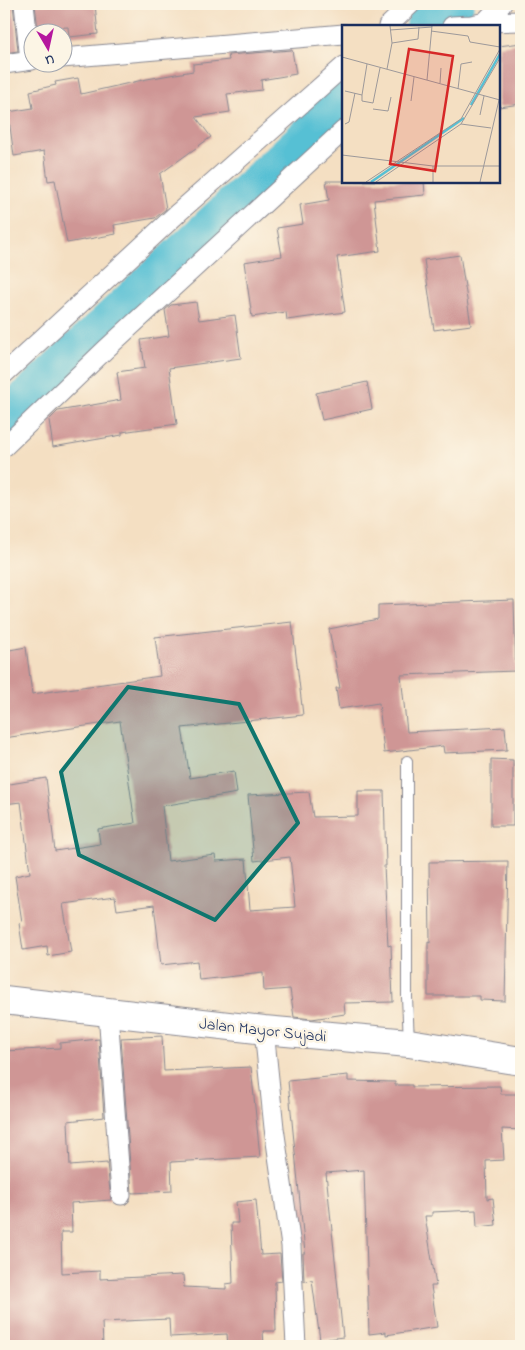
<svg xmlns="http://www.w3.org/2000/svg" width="525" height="1350" font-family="'Indie Flower',sans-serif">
	<rect width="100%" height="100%" fill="#fcf5e5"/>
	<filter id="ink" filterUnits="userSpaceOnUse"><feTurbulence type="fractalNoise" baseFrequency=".02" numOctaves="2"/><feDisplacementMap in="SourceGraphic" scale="10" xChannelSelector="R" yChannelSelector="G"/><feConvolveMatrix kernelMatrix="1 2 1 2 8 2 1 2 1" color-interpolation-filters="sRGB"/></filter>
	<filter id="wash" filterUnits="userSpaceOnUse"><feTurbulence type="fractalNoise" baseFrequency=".0096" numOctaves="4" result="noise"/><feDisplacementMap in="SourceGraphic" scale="20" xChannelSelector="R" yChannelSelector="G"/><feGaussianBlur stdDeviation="1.12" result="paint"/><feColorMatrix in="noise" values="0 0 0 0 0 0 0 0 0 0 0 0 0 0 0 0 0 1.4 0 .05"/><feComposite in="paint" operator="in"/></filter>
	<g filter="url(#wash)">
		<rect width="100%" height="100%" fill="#f4dfc2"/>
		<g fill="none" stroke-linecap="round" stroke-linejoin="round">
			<g stroke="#57c0d4" stroke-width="44">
				<polyline points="428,26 452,4"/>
				<polyline points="4,423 344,105"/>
			</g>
		</g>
		<g id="blocks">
			<g fill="#cf9695">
				<polygon points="4,4 13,4 18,51 4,53"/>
				<polygon points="51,4 95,4 98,34 69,37 68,27 38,29 35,5"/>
				<polygon points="521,43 521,104 499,107 499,46"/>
				<polygon points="292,50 296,74 261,80 262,90 227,94 230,112 196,117 211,137 160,174 166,209 155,218 114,225 116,234 67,243 55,180 48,181 44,151 14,156 8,112 33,108 30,91 56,85 55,82 78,78 81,94 147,79 193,71 193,64 229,60 228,55"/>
				<polygon points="326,181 424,181 425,195 374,200 380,251 337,257 345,312 287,320 286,312 252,317 244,262 282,256 277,228 303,224 300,205 329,200"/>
				<polygon points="460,255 471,325 434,330 424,260"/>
				<polygon points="196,302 199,320 235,315 241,358 169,368 177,424 122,432 122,435 53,447 49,420 58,411 121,400 117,372 145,368 141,340 169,336 165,310 171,305"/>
				<polygon points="367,382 372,409 322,420 316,393"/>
				<polygon points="514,600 516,671 401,675 407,732 505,727 507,750 444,753 443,746 384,753 379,703 339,709 336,688 340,688 329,629 378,619 378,605"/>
				<polygon points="292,622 303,715 182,728 190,778 234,771 237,793 162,806 168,861 215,855 216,861 246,859 250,910 295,907 290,857 254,861 248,795 309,792 313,817 358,816 358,791 384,791 386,866 384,866 388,946 391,945 393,1002 344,1003 345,1014 312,1019 294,1017 290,989 264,991 263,973 199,980 197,961 161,965 154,905 117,910 115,897 63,904 71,952 48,956 47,946 23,950 19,923 22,922 15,876 30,873 21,802 4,804 4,785 46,778 55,851 100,844 98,829 135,823 120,721 4,738 4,651 26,647 32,694 160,676 155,637"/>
				<polygon points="491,759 513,760 513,826 491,826"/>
				<polygon points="508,861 505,1001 480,1000 480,996 428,996 428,942 430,943 429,862"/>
				<polygon points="162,1036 164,1071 251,1067 260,1157 171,1162 172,1191 132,1193 121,1038"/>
				<polygon points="99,1039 104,1117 68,1121 70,1166 107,1163 111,1200 71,1203 72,1232 61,1232 62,1273 100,1271 100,1279 183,1275 184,1287 226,1289 226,1284 233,1283 231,1223 238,1223 236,1202 256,1200 261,1255 280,1254 282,1281 275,1282 276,1331 263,1331 264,1346 228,1346 227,1334 170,1337 169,1319 102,1322 103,1346 4,1346 4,1051 60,1048 60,1043"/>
				<polygon points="348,1075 348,1081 395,1082 395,1085 412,1085 412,1087 500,1086 501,1094 521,1094 521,1130 502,1129 504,1160 486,1161 487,1199 493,1198 496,1225 477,1227 476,1210 432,1212 432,1216 425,1216 436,1286 431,1286 437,1327 386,1335 386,1332 369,1334 364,1170 326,1173 343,1337 320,1340 312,1280 304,1281 303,1253 305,1253 288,1081"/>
			</g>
		</g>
	</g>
	<g filter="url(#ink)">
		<use href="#blocks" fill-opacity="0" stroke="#888790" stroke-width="1"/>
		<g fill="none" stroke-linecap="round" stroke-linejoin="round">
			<defs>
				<polyline id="service" points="407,761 407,997 409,1042"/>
				<g id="minor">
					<polyline points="24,4 30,60"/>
					<polyline points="388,26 411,4"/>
					<polyline points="452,26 471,25 486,22 521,21"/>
					<polyline points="481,26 502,4"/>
					<polyline points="62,58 344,34"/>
					<polyline points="4,64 32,60"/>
					<polyline points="4,374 179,212 344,66"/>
					<polyline points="4,447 105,350 344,130"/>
					<polyline points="108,1012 121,1195"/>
					<polyline points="264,1030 274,1128 291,1246 296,1346"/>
				</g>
				<polyline id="trunk" points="4,1000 264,1030 409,1043 521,1061"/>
			</defs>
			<use href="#service" stroke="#888790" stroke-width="12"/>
			<use href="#minor" stroke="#888790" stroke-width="21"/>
			<use href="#trunk" stroke="#888790" stroke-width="30"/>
			<use href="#service" stroke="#fff" stroke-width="10"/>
			<use href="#minor" stroke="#fff" stroke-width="19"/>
			<use href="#trunk" stroke="#fff" stroke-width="28"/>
		</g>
	</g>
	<path fill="#0f766e" fill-opacity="0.2" stroke="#0f766e" stroke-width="4" stroke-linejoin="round" d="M128 687 239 704 298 823 215 920 79 855 61 772Z"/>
	<g text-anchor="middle" stroke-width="5" stroke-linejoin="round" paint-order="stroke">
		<g font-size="16" fill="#1b2f5e" stroke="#fcf5e5">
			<text transform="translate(263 1029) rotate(6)" y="6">Jalan Mayor Sujadi</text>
		</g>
	</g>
	<g transform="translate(342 25)">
		<rect width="158" height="158" fill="#f4dfc2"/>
		<path fill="none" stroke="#57c0d4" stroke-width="2.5" d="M129 80 158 29M29 157 122 93"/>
		<path fill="none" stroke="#9d999a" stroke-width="1" d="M48 1 50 18M48 5 90 2M89 6 126 11 128 17 158 22M0 32 158 75M45 44 50 18 76 14 77 2M85 55 90 1M98 58 99 43M116 64 119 39 130 37M3 66 20 70 25 39M20 70V76L31 78 38 43M69 76 72 52M31 84 46 86 49 72M138 90 142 71M3 99 7 97 13 68M119 99 149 103M0 130 91 141H158M24 157 119 94 158 24M34 157 119 99 158 33M91 157V141M138 157 157 75"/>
		<path fill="#d62828" fill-opacity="0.15" stroke="#d62828" stroke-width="2.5" d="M67 24 111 31 93 146 48 139Z"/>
		<rect width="158" height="158" fill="none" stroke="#1b2f5e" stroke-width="2.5"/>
	</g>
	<rect width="525" height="1350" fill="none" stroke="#fcf5e5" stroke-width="20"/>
	<g transform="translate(48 48) rotate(171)"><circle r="24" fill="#fcf5e5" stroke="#a2a6af"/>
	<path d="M0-4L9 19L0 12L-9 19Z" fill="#b5179e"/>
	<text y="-8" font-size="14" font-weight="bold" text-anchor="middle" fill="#1b2f5e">U</text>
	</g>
</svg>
